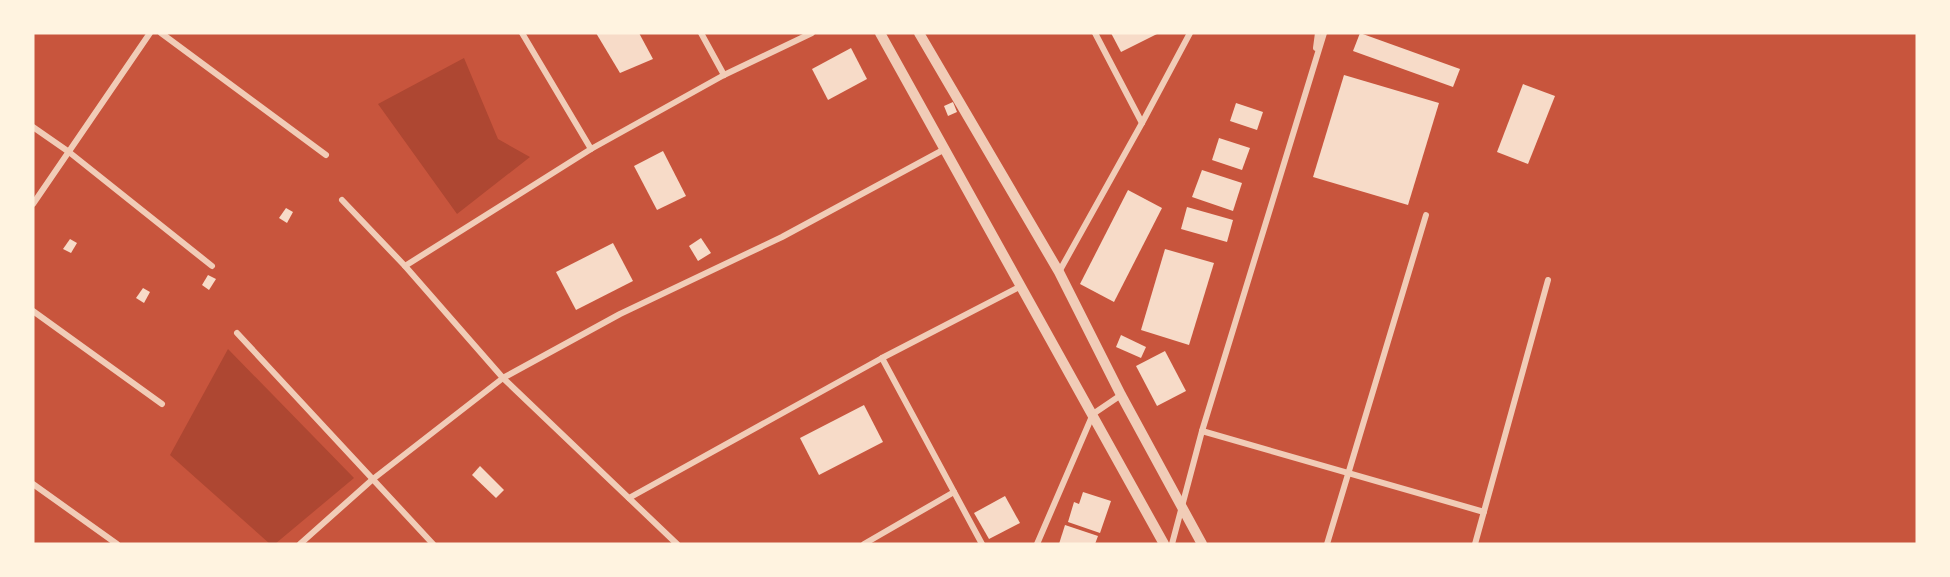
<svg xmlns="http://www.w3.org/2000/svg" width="1950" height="577" font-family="Poppins,sans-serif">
	<rect width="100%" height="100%" fill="#c8553d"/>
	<g fill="#ae4732">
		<polygon points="464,58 498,139 530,157 457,214 378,104"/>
		<polygon points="228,349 354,478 275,544 270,544 170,455"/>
	</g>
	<g fill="#f7dbc8">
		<polygon points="596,33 639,33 653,59 620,73"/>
		<polygon points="1111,33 1159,33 1121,52"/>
		<polygon points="1360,33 1460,69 1453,87 1353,51"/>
		<polygon points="851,48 867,79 828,100 812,69"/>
		<polygon points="1344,75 1439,103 1408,205 1313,177"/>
		<polygon points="1523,84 1555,96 1528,164 1497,152"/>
		<polygon points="953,102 957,112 948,116 944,106"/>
		<polygon points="1236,103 1263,112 1257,130 1230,121"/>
		<polygon points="1219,138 1250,148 1242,170 1212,160"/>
		<polygon points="663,151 686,196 657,210 634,166"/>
		<polygon points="1202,170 1242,183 1233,211 1192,197"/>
		<polygon points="1128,190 1162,208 1114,302 1080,284"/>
		<polygon points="1187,207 1233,220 1227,242 1181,229"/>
		<polygon points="286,208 293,212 287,223 279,218"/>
		<polygon points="701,238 711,253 698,261 689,246"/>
		<polygon points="70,239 77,243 71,253 63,249"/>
		<polygon points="613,243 633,281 576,310 556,272"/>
		<polygon points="1165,249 1214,263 1189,345 1141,330"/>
		<polygon points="208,275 216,279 209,290 202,285"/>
		<polygon points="143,288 150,292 144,303 136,298"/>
		<polygon points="1121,335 1146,347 1141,358 1116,347"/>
		<polygon points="1165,351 1186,391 1157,406 1136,366"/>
		<polygon points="864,405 883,442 819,475 800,438"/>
		<polygon points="480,466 504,490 496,498 472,475"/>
		<polygon points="1083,492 1111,501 1100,533 1068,522 1074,502 1079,504"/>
		<polygon points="1005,496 1020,523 989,539 974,513"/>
		<polygon points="1065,525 1098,536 1095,544 1059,544"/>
	</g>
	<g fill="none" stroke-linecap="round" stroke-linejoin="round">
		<g stroke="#f1ccb7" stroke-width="6">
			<polyline points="161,33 326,155"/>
			<polyline points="522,33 591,149"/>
			<polyline points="701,33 724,75"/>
			<polyline points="1095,33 1142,123 1190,33"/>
			<polyline points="1316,48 1318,33"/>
			<polyline points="33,127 69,152 212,266"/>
			<polyline points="342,200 405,266"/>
			<polyline points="33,204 150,33"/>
			<polyline points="1059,272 1142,123"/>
			<polyline points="33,311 162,404"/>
			<polyline points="237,333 433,544"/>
			<polyline points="882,358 982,544"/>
			<polyline points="1202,431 1484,512"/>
			<polyline points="33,484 117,544"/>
			<polyline points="629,498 882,358 1021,286"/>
			<polyline points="300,544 373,479 503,378 620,314 782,237 943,150"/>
			<polyline points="677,544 503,378 405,266 591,149 724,75 812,33"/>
			<polyline points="864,544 954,492"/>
			<polyline points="1037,544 1093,414 1121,395"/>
			<polyline points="1172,544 1202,431 1324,33"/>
			<polyline points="1327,544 1426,215"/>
			<polyline points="1475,544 1548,280"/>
		</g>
		<g stroke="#f1ccb7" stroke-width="10">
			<polyline points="880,33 1164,544"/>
			<polyline points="919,33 1059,272 1121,395 1202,544"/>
		</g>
	</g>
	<rect width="1950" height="577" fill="none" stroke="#fff3e0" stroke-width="69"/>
</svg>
